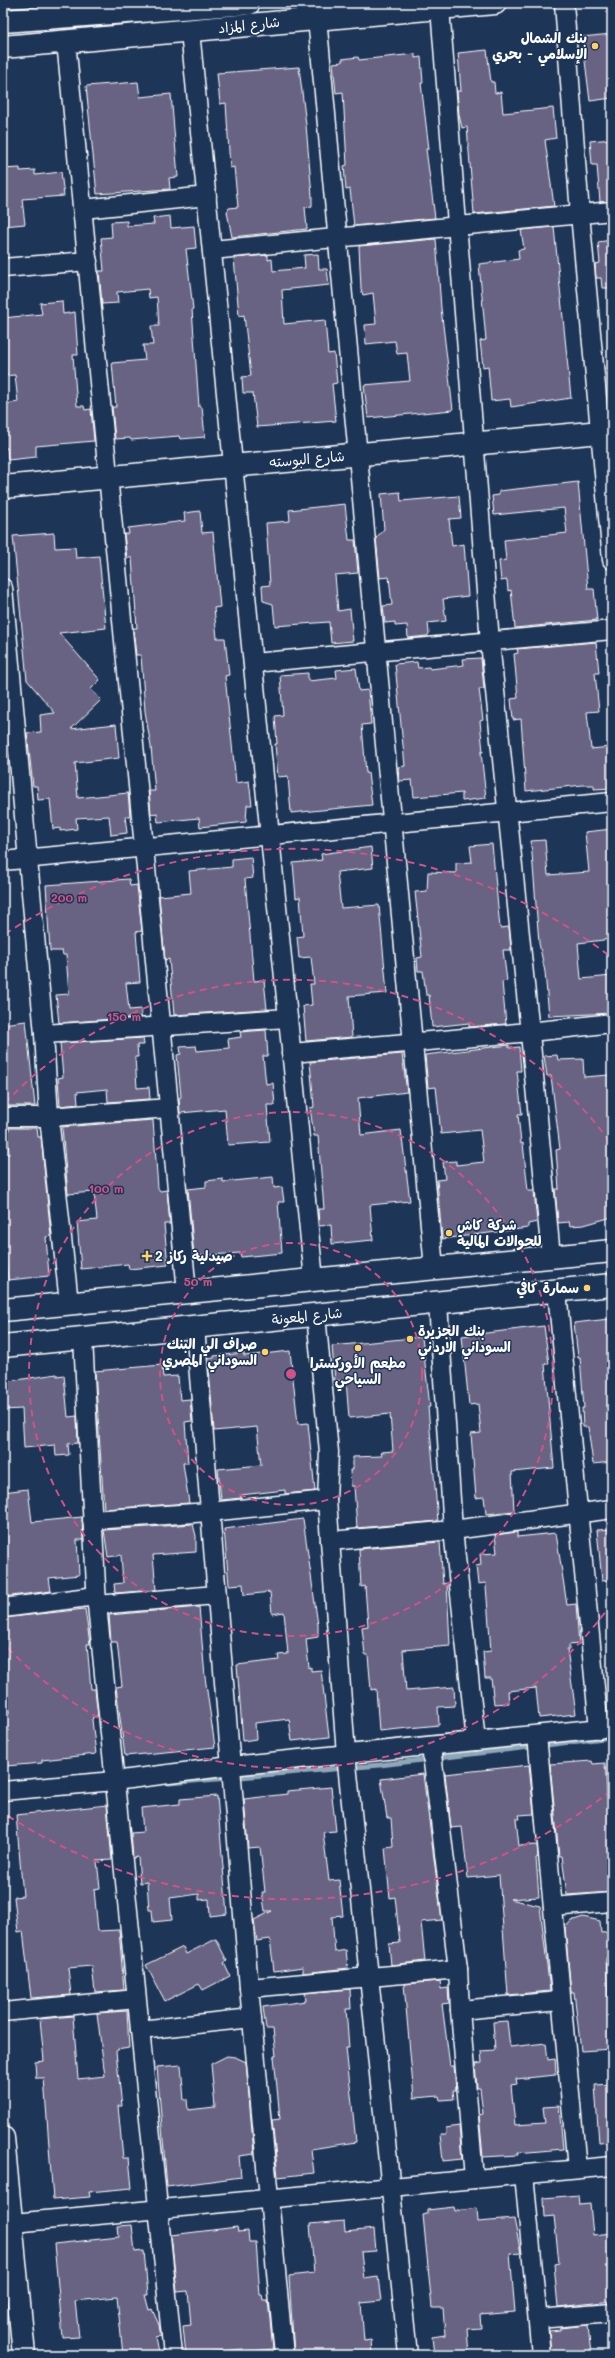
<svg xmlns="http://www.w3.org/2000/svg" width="615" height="2358" font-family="Mali,'Playpen Sans Arabic',sans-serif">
	<rect width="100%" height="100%" fill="#1d3557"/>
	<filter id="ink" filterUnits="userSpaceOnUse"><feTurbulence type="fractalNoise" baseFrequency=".025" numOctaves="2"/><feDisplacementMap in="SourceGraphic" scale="8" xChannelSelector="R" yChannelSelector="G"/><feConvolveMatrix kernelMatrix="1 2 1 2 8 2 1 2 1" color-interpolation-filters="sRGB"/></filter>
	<g filter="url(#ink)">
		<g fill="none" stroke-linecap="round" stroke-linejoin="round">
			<polyline stroke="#8fa8b9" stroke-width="5" points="169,1783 380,1765 612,1737"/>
		</g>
		<g fill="#686482" stroke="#fff">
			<polygon points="612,34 612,98 590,101 582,37"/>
			<polygon points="487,50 491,82 494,82 495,93 501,92 503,113 553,108 556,138 545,140 554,206 474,214 467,127 462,128 459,115 457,91 461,91 458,53"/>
			<polygon points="415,54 415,58 421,57 423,83 421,83 429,149 426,149 435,218 354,226 350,189 346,190 344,166 347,165 343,92 336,93 333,63 342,62 342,59 358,57 359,60"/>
			<polygon points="299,67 306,125 312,196 312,206 305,207 307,229 232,237 227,212 229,208 238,207 234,167 230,168 226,103 220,104 217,73"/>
			<polygon points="138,82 140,97 171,94 178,177 169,178 170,189 97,194 86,86"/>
			<polygon points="612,139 612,201 600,202 597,165 592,165 590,141"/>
			<polygon points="20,168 20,171 35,170 35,175 61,172 64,196 22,199 25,224 4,226 3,169"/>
			<polygon points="170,216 171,228 194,226 196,248 186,249 193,309 192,309 199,407 202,407 205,437 180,439 179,436 131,440 130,438 115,439 112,407 116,407 112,363 145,360 143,345 153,345 151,326 159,326 157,297 149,298 148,289 117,292 118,303 102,304 99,271 104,271 101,238 112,237 111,222 127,221 127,226 154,224 153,218"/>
			<polygon points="554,227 571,398 511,407 510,399 491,401 488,366 483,367 480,341 486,340 479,264 519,259 518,250 524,249 521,230"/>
			<polygon points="436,239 441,308 453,410 368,418 364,385 410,381 407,353 397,354 395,341 366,344 365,325 376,324 373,293 363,295 361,289 359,246"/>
			<polygon points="612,240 612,288 602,288 601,278 596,278 595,264 600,263 598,242"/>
			<polygon points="318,254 319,269 327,269 329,285 282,290 284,324 325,320 328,354 334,353 337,383 332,384 336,421 257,427 253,393 243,393 242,377 251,376 244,315 239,316 234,258 268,255 268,260 272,259 273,271 305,268 304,255"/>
			<polygon points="62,301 63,314 75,312 78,355 73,355 77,406 84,406 85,410 91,409 94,441 36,446 36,457 8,460 7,448 3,448 3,407 7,406 6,404 18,402 15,375 3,376 3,318 42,314 40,303"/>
			<polygon points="578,482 588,589 594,589 597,620 515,628 511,590 508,591 507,580 501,581 499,561 506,560 504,540 567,533 564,508 494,515 492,496 499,495 499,491"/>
			<polygon points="400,492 401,501 459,496 461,518 449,519 452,546 464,544 468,596 443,599 446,621 428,623 429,634 427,636 408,638 407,625 395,626 395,622 385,623 383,606 392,605 389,577 380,578 376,538 384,529 381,494"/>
			<polygon points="345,504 349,540 355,540 358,573 335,575 338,611 350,609 353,641 331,643 329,622 275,626 273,604 263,601 262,586 270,585 266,523 290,521 289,510"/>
			<polygon points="200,511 202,533 213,532 220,607 214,608 217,638 225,638 229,675 225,676 236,783 249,781 252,805 247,805 246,822 200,827 199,818 158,822 157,813 151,814 149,791 155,791 151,747 145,711 141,655 136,655 133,628 137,628 132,558 127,558 124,534 129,534 128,528 185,521 184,513"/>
			<polygon points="54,533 55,548 75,547 76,558 99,556 106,628 59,633 100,680 91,689 101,700 71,729 116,724 119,758 75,763 78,798 128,793 130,816 125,816 127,833 111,835 109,816 76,818 77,829 60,831 60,828 53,829 50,799 38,800 37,786 33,786 27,733 41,732 40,715 55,713 27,680 13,536"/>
			<polygon points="596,642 599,673 595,673 599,711 587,712 591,749 610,747 612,788 594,789 594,785 583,785 526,791 521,719 513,720 511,699 518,698 514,654 518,653 517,649"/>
			<polygon points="481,658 484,689 479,689 483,720 480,721 483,752 481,752 486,798 462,801 462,793 414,797 412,780 399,781 398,767 405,766 395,664 417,662 418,668 429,667 430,669 464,665 463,659"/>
			<polygon points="356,668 359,691 368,690 371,724 362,725 366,773 368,773 372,805 291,813 288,776 278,777 275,744 277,744 275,716 283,715 280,675 308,673 308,681 337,678 336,670"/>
			<polygon points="612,829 612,939 578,943 581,979 612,976 612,1013 549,1016 545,972 539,943 531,841 545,840 548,875 589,872 585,832"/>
			<polygon points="492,844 500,928 509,927 511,950 503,950 507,981 502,982 506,1024 469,1027 469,1023 432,1027 429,995 426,995 423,971 418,971 417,958 422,957 415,892 427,891 428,872 456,873 456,863 472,862 470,846"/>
			<polygon points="371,847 373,868 337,872 341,908 379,905 387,993 349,996 352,1037 306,1041 303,1006 312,1005 310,984 314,984 311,957 299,958 297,937 303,936 300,897 296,898 293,863 322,860 321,854"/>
			<polygon points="251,857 253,878 245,879 254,981 264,980 267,1009 174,1015 169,959 165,960 159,896 191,893 189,871 232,867 232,859"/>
			<polygon points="129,879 130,886 137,885 142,931 136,932 140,982 126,983 129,1010 141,1009 141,1017 59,1023 56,995 69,994 66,955 63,955 62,951 50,951 46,885"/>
			<polygon points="26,1021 35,1106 7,1106 3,1105 3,1024"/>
			<polygon points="266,1030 268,1056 263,1056 266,1084 273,1083 275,1105 267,1105 270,1142 228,1145 225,1109 180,1113 179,1098 181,1097 177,1055 181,1054 180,1047 196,1046 197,1051 229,1048 228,1039 241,1037 240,1032"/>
			<polygon points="143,1038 144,1045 137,1045 138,1057 135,1057 137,1088 149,1087 150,1099 108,1102 107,1089 77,1092 78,1104 60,1106 58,1078 63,1077 60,1043"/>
			<polygon points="509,1045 509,1048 519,1047 521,1071 517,1071 522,1114 518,1114 521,1144 523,1143 528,1191 534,1191 537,1222 528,1224 528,1228 442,1239 437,1180 445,1179 443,1162 456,1161 456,1165 484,1162 480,1130 441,1134 436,1087 428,1088 425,1055"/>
			<polygon points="402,1054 407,1092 358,1098 361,1135 401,1130 410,1201 370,1205 373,1240 332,1244 331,1225 319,1226 318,1209 324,1209 318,1136 314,1136 310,1108 314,1107 310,1062"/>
			<polygon points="557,1055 558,1060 583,1059 584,1077 609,1075 612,1076 612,1217 584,1225 570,1226 569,1222 558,1223 555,1189 559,1189 556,1150 560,1149 551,1076 547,1076 544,1056"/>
			<polygon points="153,1120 158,1188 160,1191 167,1190 170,1224 164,1224 168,1265 129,1269 128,1264 81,1269 77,1222 97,1220 94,1192 68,1194 62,1127"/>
			<polygon points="9,1128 37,1128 38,1137 41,1137 51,1236 46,1237 49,1276 8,1280 3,1229 3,1154 9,1154 7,1131 9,1131"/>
			<polygon points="273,1177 274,1188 282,1187 284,1202 278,1202 282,1253 241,1257 240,1253 194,1256 188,1189 206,1187 206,1181 223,1179 223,1182"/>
			<polygon points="609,1319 612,1347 612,1462 593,1464 588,1427 583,1427 582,1408 584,1408 580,1357 578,1357 574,1323"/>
			<polygon points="544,1326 549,1364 545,1364 554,1468 512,1472 514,1511 486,1514 484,1497 476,1498 471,1434 481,1433 478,1404 469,1405 462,1336"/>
			<polygon points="422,1337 430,1407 428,1407 438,1521 357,1528 354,1486 351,1486 350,1470 353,1470 353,1457 382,1456 381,1452 393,1451 390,1414 349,1418 346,1380 335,1381 332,1346"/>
			<polygon points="290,1351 298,1424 308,1423 315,1491 285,1494 285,1490 241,1495 241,1498 221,1500 218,1469 261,1465 257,1427 214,1431 208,1359 214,1358 214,1356 244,1353 244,1356"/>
			<polygon points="162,1365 163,1377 178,1376 180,1400 190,1399 192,1421 185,1422 188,1463 183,1463 189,1503 104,1509 95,1371"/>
			<polygon points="57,1374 57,1376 64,1375 68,1417 77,1416 78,1443 68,1444 69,1455 56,1456 55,1445 24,1448 22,1409 3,1410 3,1382"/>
			<polygon points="28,1489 32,1522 82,1517 83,1540 77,1540 79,1575 49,1578 51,1591 3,1597 3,1492"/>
			<polygon points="303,1519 318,1625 318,1637 306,1639 309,1668 311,1667 311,1671 321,1670 329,1737 292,1741 289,1719 255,1723 256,1739 243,1741 237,1665 279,1660 278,1655 288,1654 284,1612 272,1614 270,1592 244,1595 243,1584 229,1585 224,1529"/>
			<polygon points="193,1524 196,1536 196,1552 153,1555 156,1590 115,1593 114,1584 123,1583 121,1555 108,1557 104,1530"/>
			<polygon points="612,1529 612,1580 602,1581 597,1530"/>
			<polygon points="517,1532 517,1537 556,1533 567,1605 576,1604 579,1644 569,1645 569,1649 567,1649 576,1714 539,1718 536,1688 508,1691 509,1703 494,1704 491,1678 485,1678 483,1652 491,1651 486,1586 485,1583 478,1584 476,1566 481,1565 480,1554 497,1553 495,1535"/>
			<polygon points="440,1542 443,1584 447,1583 450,1646 403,1650 406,1691 454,1687 455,1706 438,1707 439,1725 379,1731 376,1689 371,1690 368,1655 365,1655 362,1627 368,1626 365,1586 361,1587 359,1549"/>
			<polygon points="199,1607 205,1677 215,1747 125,1756 116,1687 122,1686 117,1642 111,1642 109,1615"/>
			<polygon points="85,1609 90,1644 87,1644 91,1689 95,1689 98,1716 93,1717 92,1720 96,1754 42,1760 42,1763 6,1766 3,1732 6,1732 5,1714 9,1713 5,1682 3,1682 3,1618"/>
			<polygon points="592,1761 593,1764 605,1763 609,1816 612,1815 612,1892 567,1895 562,1856 559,1856 550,1764"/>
			<polygon points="529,1765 534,1814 519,1815 520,1819 516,1819 519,1846 537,1845 538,1857 536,1858 539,1897 510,1899 540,1906 550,1991 508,1995 499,1875 468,1878 462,1827 451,1828 445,1774"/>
			<polygon points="423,1774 442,1920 421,1922 425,1961 391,1965 389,1944 400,1943 395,1897 390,1898 385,1848 393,1847 391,1818 387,1818 381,1779"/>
			<polygon points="331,1787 336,1831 323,1832 329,1881 339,1880 343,1916 332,1917 335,1952 346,1950 348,1968 303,1973 303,1967 274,1971 270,1939 257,1941 254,1920 272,1911 265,1911 262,1892 265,1892 260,1847 248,1848 244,1799 287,1794 287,1791"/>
			<polygon points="217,1796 227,1914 210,1916 209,1899 199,1900 199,1894 170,1898 172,1920 153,1922 152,1910 149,1910 147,1882 140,1883 138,1857 133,1858 131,1833 143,1832 141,1808 180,1804 180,1799"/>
			<polygon points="107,1805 112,1860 97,1861 100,1888 94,1889 98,1931 119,1930 124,1990 95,1992 92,1966 68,1968 71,1995 31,1998 23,1931 18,1932 14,1897 23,1896 16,1815"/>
			<polygon points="583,1917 600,1921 601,1933 612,1932 612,1957 606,1958 608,1997 612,1997 612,2049 581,2051 574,1992 571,1992 565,1928 571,1921"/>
			<polygon points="216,1939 227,1961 224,1963 230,1976 203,1990 199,1984 165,2001 146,1965 183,1947 186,1954"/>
			<polygon points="440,1981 441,1989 448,1988 449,2003 442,2004 450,2066 454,2066 456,2090 453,2090 454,2099 440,2100 439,2096 414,2098 404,1984"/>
			<polygon points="350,1989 351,2009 346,2009 349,2048 346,2048 356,2142 311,2149 314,2173 278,2177 272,2120 280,2119 274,2056 276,2056 273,2029 266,2029 263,2007 306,2001 305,1993"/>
			<polygon points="127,2011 129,2048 117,2050 116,2052 122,2106 118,2106 123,2158 129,2158 132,2188 89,2192 90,2197 53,2200 44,2078 36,2078 35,2062 44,2061 40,2019 73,2016 78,2079 105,2076 97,2013"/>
			<polygon points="507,2021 510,2047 546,2043 548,2060 555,2059 556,2075 516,2079 517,2084 511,2085 515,2125 545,2123 543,2107 559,2106 563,2149 517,2153 518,2155 483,2157 479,2115 483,2114 480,2088 477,2088 475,2064 482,2063 481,2051 495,2050 493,2022"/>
			<polygon points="227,2056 235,2057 246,2062 254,2154 239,2156 241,2177 167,2187 157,2067 181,2065 184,2100 187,2100 188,2110 215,2107 211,2064"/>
			<polygon points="612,2084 612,2142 599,2143 595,2085"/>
			<polygon points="459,2126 462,2159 443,2161 440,2134 446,2134 446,2128"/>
			<polygon points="578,2195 579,2205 590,2204 593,2235 612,2233 612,2301 558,2307 554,2264 559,2263 554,2216 545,2217 544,2198"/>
			<polygon points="454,2207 455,2211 477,2208 478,2222 514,2219 521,2253 510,2254 515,2312 480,2315 481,2328 467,2329 469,2355 434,2355 432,2337 445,2335 443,2308 432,2308 423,2215 427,2214 427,2210"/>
			<polygon points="344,2221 345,2232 374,2229 376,2251 361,2252 364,2279 378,2277 381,2301 361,2303 364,2341 371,2340 372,2355 294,2355 289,2276 314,2273 310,2224"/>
			<polygon points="132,2225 135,2252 144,2251 148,2295 145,2295 149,2310 152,2309 159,2325 161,2336 155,2337 158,2352 123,2355 117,2297 75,2301 79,2337 63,2338 54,2244 119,2237 118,2226"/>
			<polygon points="237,2227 238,2232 248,2231 249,2242 256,2242 260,2295 262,2295 263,2300 268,2300 273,2349 243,2352 243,2349 212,2352 212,2355 186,2355 183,2326 191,2325 188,2291 177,2292 171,2235"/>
			<polygon points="588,2325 591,2355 551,2355 549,2331 560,2330 560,2328"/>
		</g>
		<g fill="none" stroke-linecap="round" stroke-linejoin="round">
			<defs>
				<g id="minor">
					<polyline points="564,3 580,214 612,560"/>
					<polyline points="440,8 490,642 530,1033 551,1257"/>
					<polyline points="317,18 434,1268"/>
					<polyline points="190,31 314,1280"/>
					<polyline points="66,41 187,1292"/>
					<polyline points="83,209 207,196"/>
					<polyline points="212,250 612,211"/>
					<polyline points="3,268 88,261"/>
					<polyline points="3,588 44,1034 49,1117 69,1303"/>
					<polyline points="253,663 612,630"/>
					<polyline points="3,861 612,802"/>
					<polyline points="44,1034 288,1018"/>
					<path d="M291 1053C398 1043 505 1036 612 1023"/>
					<polyline points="3,1117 49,1117 169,1108"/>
					<polyline points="557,1291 599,1729"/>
					<polyline points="438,1303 453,1530 476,1741"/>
					<polyline points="316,1315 329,1452 327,1500 346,1754 408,2355"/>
					<polyline points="195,1327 249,1988 284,2355"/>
					<polyline points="83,1338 97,1605 173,2355"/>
					<polyline points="92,1520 209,1512 327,1500"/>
					<polyline points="330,1541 453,1530 612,1509"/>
					<polyline points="3,1608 96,1596 97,1605 216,1595"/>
					<polyline points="537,1735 577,2169"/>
					<polyline points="431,1746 458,1969 460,2010 474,2179"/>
					<polyline points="3,1791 114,1781 231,1766 612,1727"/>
					<polyline points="553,1907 612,1902"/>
					<polyline points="249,1988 458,1969"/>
					<polyline points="460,2010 560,2001"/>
					<polyline points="3,2012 136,1999"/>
					<polyline points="140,2030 252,2018"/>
					<polyline points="524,2174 541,2355"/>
					<polyline points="3,2224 612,2166"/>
					<polyline points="538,2319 612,2313"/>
				</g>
				<g id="tertiary">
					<polyline points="3,21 249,3"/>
					<polyline points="3,47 495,3"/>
					<polyline points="3,487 612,431"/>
					<polyline points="3,2138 24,2355"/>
				</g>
				<g id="trunk">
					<polyline points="3,1310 612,1251"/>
					<polyline points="3,1346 612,1285"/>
				</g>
			</defs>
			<use href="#minor" stroke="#fff" stroke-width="21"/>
			<use href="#tertiary" stroke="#fff" stroke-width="25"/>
			<use href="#trunk" stroke="#fff" stroke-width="25"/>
			<use href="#minor" stroke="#1d3557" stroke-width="18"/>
			<use href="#tertiary" stroke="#1d3557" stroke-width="22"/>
			<use href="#trunk" stroke="#1d3557" stroke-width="22"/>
		</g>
	</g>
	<g fill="none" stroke="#d15284" stroke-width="2" stroke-dasharray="7 5">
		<circle cx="291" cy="1374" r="131"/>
		<circle cx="291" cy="1374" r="262"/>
		<path d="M612 1603A394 394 0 0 1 5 1645M5 1103A394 394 0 0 1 612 1145"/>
		<path d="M611 1791A525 525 0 0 1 5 1814M5 934A525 525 0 0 1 611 957"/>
	</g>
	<g fill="#ffd166" stroke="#1d3557" stroke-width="1.5">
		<circle cx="595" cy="46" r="4"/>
		<circle cx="449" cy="1233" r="4"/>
		<path d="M145 1250h4v4h4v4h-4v4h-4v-4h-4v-4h4z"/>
		<circle cx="587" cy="1288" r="4"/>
		<circle cx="410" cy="1339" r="4"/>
		<circle cx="358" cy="1348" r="4"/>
		<circle cx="265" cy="1352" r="4"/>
	</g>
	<g text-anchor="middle" stroke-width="3" stroke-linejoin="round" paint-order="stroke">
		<g font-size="14" fill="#fff" stroke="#1d3557">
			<text transform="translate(249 25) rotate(-6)" y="5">شارع المزاد</text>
			<text transform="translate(307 459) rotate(-5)" y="5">شارع البوسته</text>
			<text transform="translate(307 1316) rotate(-6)" y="5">شارع المعونة</text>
		</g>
		<g font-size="14" font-weight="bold" fill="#fff" stroke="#1d3557" text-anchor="end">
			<text x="587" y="43">بنك الشمال<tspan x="587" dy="16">الإسلامي - بحري</tspan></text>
			<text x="457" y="1230" text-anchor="start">شركة كاش<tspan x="457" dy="16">للحوالات المالية</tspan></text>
			<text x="155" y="1261" text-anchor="start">صيدلية ركاز 2</text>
			<text x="579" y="1293">سمارة كافي</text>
			<text x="418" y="1336" text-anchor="start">بنك الجزيرة<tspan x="418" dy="16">السوداني الاردني</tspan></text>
			<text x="257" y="1349">صراف الي البنك<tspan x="257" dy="16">السوداني المصري</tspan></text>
			<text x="358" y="1368" text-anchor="middle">مطعم الأوركسترا<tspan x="358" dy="16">السياحي</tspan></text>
		</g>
	</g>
	<circle cx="291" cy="1374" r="6" fill="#d15284" stroke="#1d3557" stroke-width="2"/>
	<g font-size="12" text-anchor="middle" font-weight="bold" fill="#d15284" stroke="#1d3557" stroke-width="3" stroke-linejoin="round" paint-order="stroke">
		<text x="69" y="902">200 m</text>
		<text x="124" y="1021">150 m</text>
		<text x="106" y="1193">100 m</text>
		<text x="198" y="1286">50 m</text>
	</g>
	<rect width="615" height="2358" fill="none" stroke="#1d3557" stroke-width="16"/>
	<rect x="8" y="8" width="599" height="2342" fill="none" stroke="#fff" stroke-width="1.5" filter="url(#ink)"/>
</svg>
